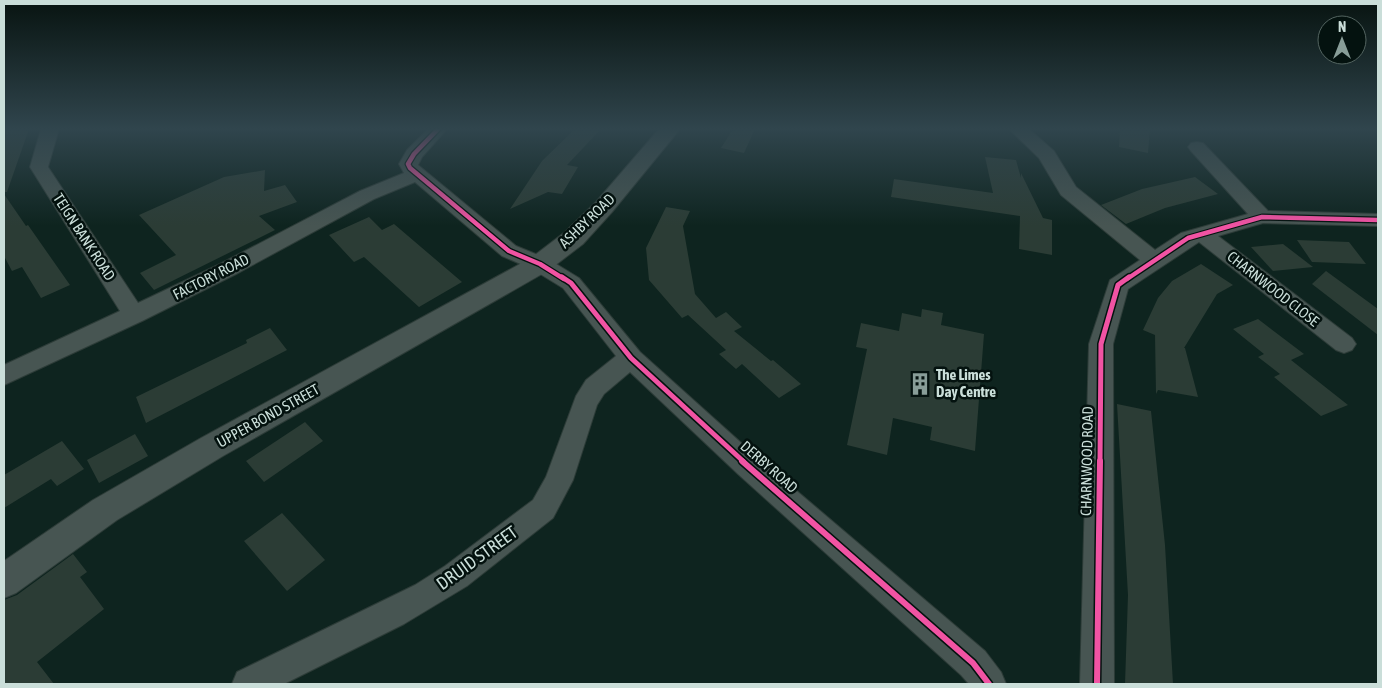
<svg xmlns="http://www.w3.org/2000/svg" width="1382" height="688" font-family="'Asap Condensed',sans-serif">
	<rect width="100%" height="100%" fill="#0e241f"/>
	<g fill="#2b3c35">
		<polygon points="4,129 29,129 7,192 4,192"/>
		<polygon points="575,129 601,129 567,165 578,167 562,194 548,192 510,209 542,161"/>
		<polygon points="733,129 755,129 744,153 721,148"/>
		<polygon points="1120,129 1150,129 1148,153 1119,147"/>
		<polygon points="985,157 1016,160 1021,178 1021,173 1043,218 1052,220 1052,255 1019,249 1020,216 891,197 894,179 993,193"/>
		<polygon points="265,170 264,191 285,185 297,202 259,216 275,230 154,290 140,273 176,255 139,215 224,177"/>
		<polygon points="1195,177 1218,194 1165,208 1126,224 1101,205 1142,189"/>
		<polygon points="4,194 26,226 28,225 70,285 41,298 22,267 12,271 4,256"/>
		<polygon points="666,207 690,211 683,226 695,294 716,318 726,312 742,327 734,331 771,361 773,360 801,384 779,398 742,364 736,369 719,354 726,350 688,315 682,318 649,280 646,248"/>
		<polygon points="369,217 382,230 394,224 462,282 419,307 364,257 354,262 329,235"/>
		<polygon points="1297,240 1349,242 1366,264 1312,262"/>
		<polygon points="1283,244 1313,267 1273,271 1251,247"/>
		<polygon points="1201,264 1233,285 1217,294 1184,348 1185,348 1198,397 1158,390 1156,394 1155,335 1143,330 1158,298 1172,281"/>
		<polygon points="1326,271 1378,309 1378,335 1312,284"/>
		<polygon points="922,309 943,313 941,325 984,334 975,451 930,440 932,427 893,418 887,455 847,445 867,349 856,347 861,323 899,331 902,313 921,317"/>
		<polygon points="1258,319 1304,354 1291,360 1348,405 1321,416 1274,377 1280,374 1258,357 1264,354 1233,329"/>
		<polygon points="270,328 287,350 146,423 136,397 247,343 246,340"/>
		<polygon points="1117,404 1151,411 1165,545 1173,684 1125,684 1128,595"/>
		<polygon points="305,422 323,441 264,482 246,461"/>
		<polygon points="135,434 148,456 99,483 87,460"/>
		<polygon points="62,441 84,469 57,486 51,479 4,508 4,475"/>
		<polygon points="282,513 325,560 287,591 244,541"/>
		<polygon points="73,554 87,572 80,577 104,609 37,662 54,684 4,684 4,600 17,595"/>
	</g>
	<g fill="none" stroke-linecap="round" stroke-linejoin="round">
		<defs>
			<g id="minor">
				<polygon points="41,129 59,129 48,167 138,303 220,264 360,191 404,173 399,164 407,150 428,129 447,129 422,157 418,165 516,246 548,259 579,278 640,352 758,458 985,651 1001,672 1006,684 969,684 961,675 738,474 630,372 604,394 597,405 573,480 553,518 467,586 404,624 284,684 232,684 237,672 415,585 445,566 533,500 546,477 576,396 586,380 616,356 563,288 532,269 502,256 415,182 374,199 236,274 142,321 4,385 4,365 120,311 30,167"/>
				<polygon points="1009,129 1029,129 1054,151 1076,187 1155,250 1181,233 1248,214 1191,151 1188,147 1191,143 1197,142 1203,143 1268,211 1378,214 1378,226 1263,223 1218,236 1352,338 1356,344 1352,350 1344,353 1336,350 1199,242 1128,289 1113,344 1114,684 1080,684 1089,344 1110,280 1140,260 1061,195 1039,158"/>
			</g>
			<polygon id="secondary" points="659,129 680,129 612,212 583,244 549,270 223,456 117,520 16,593 4,598 4,561 93,500 201,438 531,258 565,232 596,202"/>
		</defs>
		<use href="#minor" stroke="#2d3c38" stroke-width="2"/>
		<use href="#secondary" stroke="#2d3c38" stroke-width="2"/>
		<use href="#minor" fill="#475552" fill-rule="evenodd"/>
		<use href="#secondary" fill="#475552" fill-rule="evenodd"/>
		<defs>
			<g id="cycleway-far2">
				<polyline points="438,129 414,154 408,164 410,168 509,251 540,264 564,279"/>
				<polyline points="1127,279 1188,238 1262,217 1378,220"/>
			</g>
			<g id="cycleway-far1">
				<polyline points="562,277 571,283 631,358 744,462"/>
				<polyline points="1100,462 1101,344 1118,285 1129,277"/>
			</g>
			<g id="cycleway">
				<polyline points="742,461 973,663 989,684"/>
				<polyline points="1097,684 1100,461"/>
			</g>
		</defs>
		<use href="#cycleway-far2" stroke="#04120f" stroke-width="7"/>
		<use href="#cycleway-far1" stroke="#04120f" stroke-width="8"/>
		<use href="#cycleway" stroke="#04120f" stroke-width="9"/>
		<use href="#cycleway-far2" stroke="#f153a3" stroke-width="4.5"/>
		<use href="#cycleway-far1" stroke="#f153a3" stroke-width="5"/>
		<use href="#cycleway" stroke="#f153a3" stroke-width="6"/>
	</g>
	<linearGradient id="sky" x2="0" y2="1"><stop stop-color="#081411"/><stop offset="0.57" stop-color="#30454d"/><stop offset="1" stop-color="#30454d" stop-opacity="0"/></linearGradient>
	<rect width="1382" height="226" fill="url(#sky)"/>
	<defs>
		<symbol id="building-bare" viewBox="-9 -9 18 18"><path d="M-4-6H4V6H1V3H-1V6H-4ZM-2.5-4.3h1.7v1.8h-1.7ZM.8-4.3h1.7v1.8H.8ZM-2.5-1h1.7V.8h-1.7ZM.8-1h1.7V.8H.8Z" fill="#889d98" stroke="#04120f" stroke-width="2.5" paint-order="stroke"/></symbol>
	</defs>
	<g fill-rule="evenodd">
		<use href="#building-bare" x="904" y="368" width="32" height="32"/>
	</g>
	<g text-anchor="middle" stroke-width="5" stroke-linejoin="round" paint-order="stroke">
		<g font-size="15" fill="#caded9" stroke="#04120f">
			<text transform="translate(587 221) rotate(-44)" y="5">ASHBY ROAD</text>
			<text transform="translate(84 237) rotate(57)" y="5">TEIGN BANK ROAD</text>
			<text transform="translate(211 277) rotate(-27)" y="5">FACTORY ROAD</text>
			<text transform="translate(1273 289) rotate(38)" y="5">CHARNWOOD CLOSE</text>
			<text transform="translate(268 416) rotate(-29)" y="5">UPPER BOND STREET</text>
			<text transform="translate(1087 461) rotate(-89)" y="5">CHARNWOOD ROAD</text>
			<text transform="translate(769 467) rotate(41)" y="5">DERBY ROAD</text>
		</g>
		<g font-size="15" font-weight="bold" fill="#caded9" stroke="#04120f" text-anchor="start">
			<text x="936" y="380">The Limes<tspan x="936" dy="17">Day Centre</tspan></text>
		</g>
		<g font-size="18" fill="#caded9" stroke="#04120f">
			<text transform="translate(477 558) rotate(-36)" y="6">DRUID STREET</text>
		</g>
	</g>
	<rect width="1382" height="688" fill="none" stroke="#caded9" stroke-width="10"/>
	<g transform="translate(1342 40)"><circle r="24" fill="#04120f" stroke="#536460"/>
	<path d="M0-4L9 19L0 12L-9 19Z" fill="#889d98"/>
	<text y="-8" font-size="14" font-weight="bold" text-anchor="middle" fill="#caded9">N</text>
	</g>
</svg>
